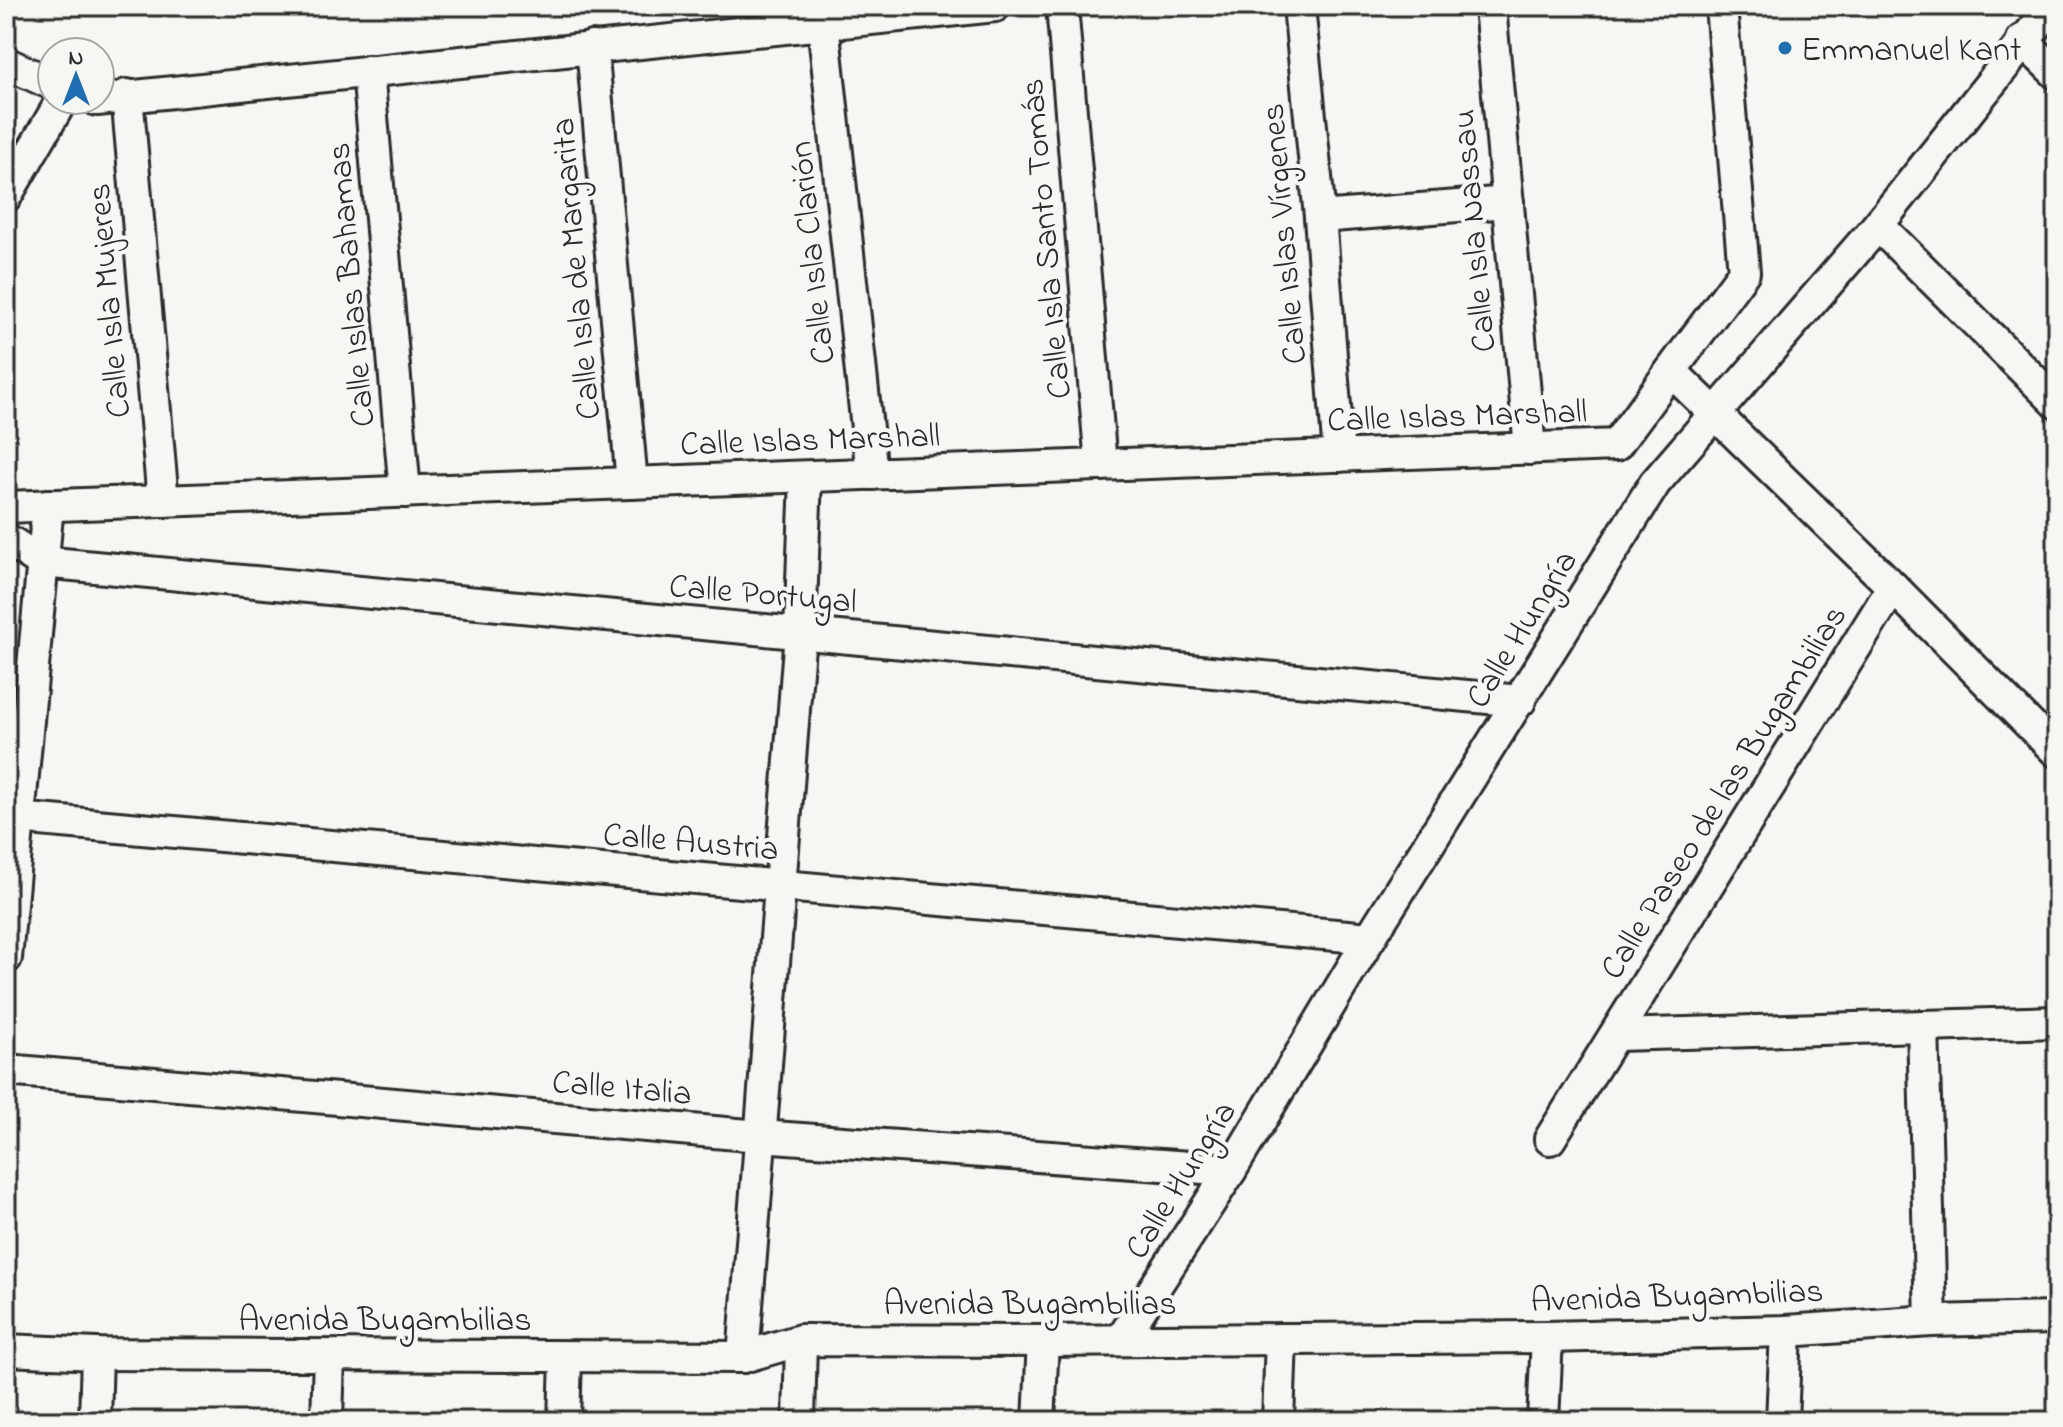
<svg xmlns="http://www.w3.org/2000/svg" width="2063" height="1427" font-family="'Indie Flower',sans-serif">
	<rect width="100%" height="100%" fill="#f6f6f2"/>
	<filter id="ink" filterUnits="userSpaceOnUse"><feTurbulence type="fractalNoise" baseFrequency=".0125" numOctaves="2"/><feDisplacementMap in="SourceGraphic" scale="16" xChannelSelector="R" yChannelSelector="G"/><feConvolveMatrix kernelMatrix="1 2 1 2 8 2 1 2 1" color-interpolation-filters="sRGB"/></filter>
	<g filter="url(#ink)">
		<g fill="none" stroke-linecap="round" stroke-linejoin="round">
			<defs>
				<g id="street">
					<polyline points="1062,6 1101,465"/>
					<polyline points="1299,6 1320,217 1339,456"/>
					<polyline points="1490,6 1530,449"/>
					<polyline points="823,24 872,474"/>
					<polyline points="2022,40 2057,74"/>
					<polyline points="592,47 632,483"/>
					<polyline points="6,63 52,84"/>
					<polyline points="368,71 405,492"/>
					<polyline points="127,95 163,501"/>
					<polyline points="97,100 995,6"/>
					<polyline points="6,196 62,100"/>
					<polyline points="1320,217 1508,202"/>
					<polyline points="1878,225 2057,403"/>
					<polyline points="1671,371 1893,587 2057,752"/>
					<polyline points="6,507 1616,445 1744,272 1721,6"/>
					<polyline points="6,539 42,562 1520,701"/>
					<polyline points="6,817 1370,938"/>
					<polyline points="6,958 48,505"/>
					<polyline points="1923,1026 1931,1321"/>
					<polyline points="1616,1035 2057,1022"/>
					<polyline points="6,1070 760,1136 1231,1170"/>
					<polyline points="1550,1139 1893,587"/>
					<polyline points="1121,1340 1231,1170 1370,938 1655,483 1878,225 2052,6"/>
					<polyline points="6,1350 97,1354 743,1357 801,1340 1043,1341 1547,1337 1786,1331 1931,1321 2057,1318"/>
					<polyline points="743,1357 800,633 806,477"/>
					<polyline points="95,1421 97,1354"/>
					<polyline points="327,1421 329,1356"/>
					<polyline points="564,1421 566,1358"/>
					<polyline points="799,1421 801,1340"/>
					<polyline points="1039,1421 1043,1341"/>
					<polyline points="1278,1421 1281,1339"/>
					<polyline points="1543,1421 1547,1337"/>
					<polyline points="1782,1421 1786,1331"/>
				</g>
			</defs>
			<use href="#street" stroke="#2b2b2b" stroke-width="36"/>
			<use href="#street" stroke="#f6f6f2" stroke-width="30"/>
		</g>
	</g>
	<circle fill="#1f6fb2" stroke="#f6f6f2" stroke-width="3" cx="1785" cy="48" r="8"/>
	<g text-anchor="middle" stroke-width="8" stroke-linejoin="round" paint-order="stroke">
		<g font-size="34" fill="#2b2b2b" stroke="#f6f6f2" text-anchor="start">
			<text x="1801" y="60">Emmanuel Kant</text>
		</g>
		<g font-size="34" fill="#2b2b2b" stroke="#f6f6f2">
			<text transform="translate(1472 231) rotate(-95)" y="12">Calle Isla Nassau</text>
			<text transform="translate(1282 234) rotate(-95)" y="12">Calle Islas Vírgenes</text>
			<text transform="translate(1044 239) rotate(-95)" y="12">Calle Isla Santo Tomás</text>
			<text transform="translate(810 253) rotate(-96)" y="12">Calle Isla Clarión</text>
			<text transform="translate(574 269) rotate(-95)" y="12">Calle Isla de Margarita</text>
			<text transform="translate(349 285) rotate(-95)" y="12">Calle Islas Bahamas</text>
			<text transform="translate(107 301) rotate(-95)" y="12">Calle Isla Mujeres</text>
			<text transform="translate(1457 414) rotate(-2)" y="12">Calle Islas Marshall</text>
			<text transform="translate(810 438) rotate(-2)" y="12">Calle Islas Marshall</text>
			<text transform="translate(763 592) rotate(5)" y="12">Calle Portugal</text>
			<text transform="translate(1520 628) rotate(-58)" y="12">Calle Hungría</text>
			<text transform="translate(1722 791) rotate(-58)" y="12">Calle Paseo de las Bugambilias</text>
			<text transform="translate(691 840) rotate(5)" y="12">Calle Austria</text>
			<text transform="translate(622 1086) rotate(5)" y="12">Calle Italia</text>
			<text transform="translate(1179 1179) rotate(-58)" y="12">Calle Hungría</text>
			<text transform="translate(1677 1294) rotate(-2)" y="12">Avenida Bugambilias</text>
			<text x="1030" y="1314">Avenida Bugambilias</text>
			<text x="385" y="1330">Avenida Bugambilias</text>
		</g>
	</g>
	<rect width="2063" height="1427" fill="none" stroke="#f6f6f2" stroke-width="32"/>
	<rect x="16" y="16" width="2031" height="1395" fill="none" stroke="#2b2b2b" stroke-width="3" filter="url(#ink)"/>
	<g transform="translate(76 76)"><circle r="38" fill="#f6f6f2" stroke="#a5a5a2" stroke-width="2"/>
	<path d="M0-6L14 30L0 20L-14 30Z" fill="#1f6fb2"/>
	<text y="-12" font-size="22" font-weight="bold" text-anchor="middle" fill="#2b2b2b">N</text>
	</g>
</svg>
